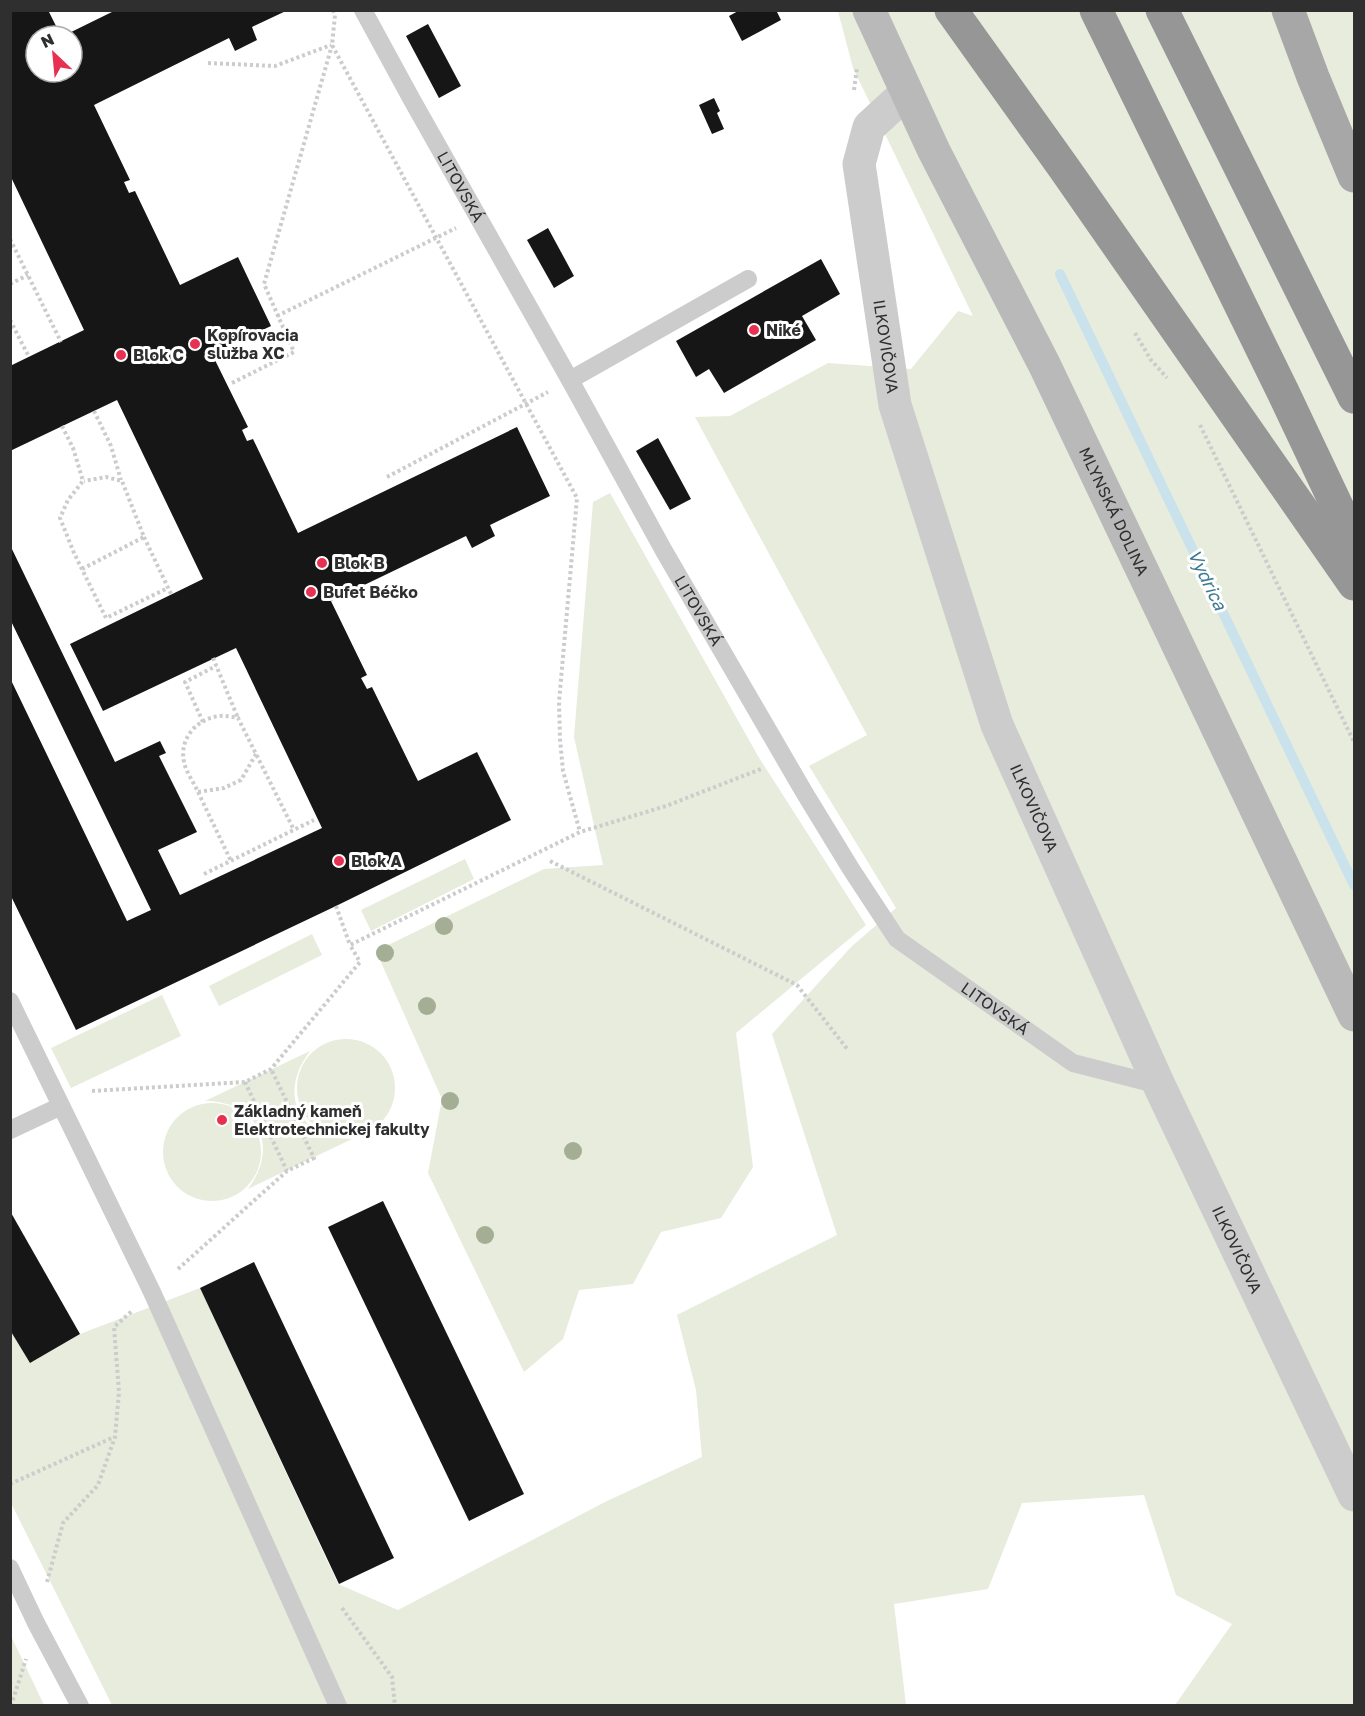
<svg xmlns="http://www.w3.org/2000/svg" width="1365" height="1716" font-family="'Golos Text',sans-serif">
	<rect width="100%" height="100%" fill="#fff"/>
	<g fill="#e7ecdc">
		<polygon points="838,11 1354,11 1354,1705 1175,1705 1232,1624 1176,1595 1144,1495 1022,1503 988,1589 894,1604 906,1705 112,1705 11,1503 10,1330 30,1363 80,1334 200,1288 338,1584 398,1610 607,1501 702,1457 696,1390 677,1315 837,1235 772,1034 851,947 896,908 809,766 867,735 695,417 730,416 828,363 911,369 958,311 973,316 853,68"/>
		<polygon points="610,493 758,756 866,925 736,1033 753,1167 721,1218 661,1232 633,1284 579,1290 563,1339 524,1372 428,1173 442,1099 376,951 544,869 603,865 574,737 593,502"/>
		<polygon points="465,859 474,879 371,931 361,910"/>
		<polygon points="312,934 322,955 219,1006 209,986"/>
		<polygon points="162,995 181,1036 71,1088 51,1048"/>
		<circle cx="346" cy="1088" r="49"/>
		<path d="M310 1051C277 1094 299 1139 352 1139L248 1189C280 1147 258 1101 205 1101Z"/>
		<circle cx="212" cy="1152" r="49"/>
		<polygon points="10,1636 11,1636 44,1705 11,1705"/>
	</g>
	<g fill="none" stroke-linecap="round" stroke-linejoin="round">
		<polyline stroke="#c9e2ec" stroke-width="10" points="1060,274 1354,885"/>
	</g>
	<g fill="#161616">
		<polygon points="10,10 48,10 61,36 36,36 36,72 72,72 72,36 63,36 116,10 288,10 252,27 257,40 235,51 229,38 94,105 130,180 124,182 129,193 135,191 180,285 238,257 271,326 212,354 248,427 242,430 247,441 253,439 298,533 517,427 550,496 490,525 495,536 472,548 466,536 331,601 367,675 361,678 367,689 372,687 418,781 477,752 511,820 336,906 76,1030 10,894 10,678 127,921 151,910 10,619 10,545 115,762 160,741 166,753 159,756 197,832 158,850 180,895 322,828 236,648 103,711 70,644 203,579 117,400 10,451 10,366 84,330 10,175"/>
		<polygon points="740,10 776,10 781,20 742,41 729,16"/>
		<polygon points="428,24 461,86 439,98 406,36"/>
		<polygon points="714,98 720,111 717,113 724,129 712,134 699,105"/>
		<polygon points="548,228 574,276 554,288 527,240"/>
		<polygon points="821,259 840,294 802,316 816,340 724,393 709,369 696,377 676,341"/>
		<polygon points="658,438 691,499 670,510 636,451"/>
		<polygon points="383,1201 524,1494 469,1521 328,1227"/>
		<polygon points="10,1211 80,1334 30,1363 10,1330"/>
		<polygon points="254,1262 394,1558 339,1584 200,1288"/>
	</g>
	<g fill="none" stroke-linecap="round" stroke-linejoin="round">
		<g stroke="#ccc" stroke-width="4" stroke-dasharray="3 3" stroke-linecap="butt">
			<polyline points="333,10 335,15 332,45 577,498 559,702 560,739 563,771 580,832"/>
			<polyline points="208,63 275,66 331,45"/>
			<polyline points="854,90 857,68"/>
			<polyline points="10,239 61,342"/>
			<polyline points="10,284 28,275"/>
			<polyline points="277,316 456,228"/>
			<polyline points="10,320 29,357"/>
			<polyline points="1135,333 1151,360 1167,378"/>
			<polyline points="232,383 294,352 264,284 332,45"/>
			<polyline points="94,411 111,446 121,480"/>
			<polyline points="1200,425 1354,742"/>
			<polyline points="62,426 73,448 83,481 68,500 60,518 74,553 106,618 168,588"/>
			<polyline points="387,477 548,392"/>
			<polyline points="144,537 171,594"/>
			<polyline points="82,569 144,537 122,481 106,477 84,481"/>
			<polyline points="213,658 238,718"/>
			<polyline points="203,722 185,682 216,666"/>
			<path d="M256 754 241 780 224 788 198 792C194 783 186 772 184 762 179 739 196 719 219 716 225 715 232 717 238 718L294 830"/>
			<polyline points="198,792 231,861"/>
			<polyline points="550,861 797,985 848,1050"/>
			<polyline points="204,874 314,820"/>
			<polyline points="336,906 350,945"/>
			<polyline points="245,1082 287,1171"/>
			<polyline points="92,1091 245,1082 271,1069 360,962 350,945 580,832 666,806 761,769"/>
			<polyline points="178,1269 287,1171 314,1158 271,1069"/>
			<polyline points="10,1484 114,1437"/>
			<polyline points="47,1582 63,1523 98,1485 115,1437 119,1392 114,1327 132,1311"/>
			<polyline points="342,1608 392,1677 395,1706"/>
			<polyline points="11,1706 26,1659"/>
		</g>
		<g stroke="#ccc" stroke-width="18">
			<path id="s1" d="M363 10 412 100 570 380 664 551 804 792 851 869 897 939 1073 1063 1159 1085"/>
			<polyline points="570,380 748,279"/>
			<polyline points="10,1001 152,1292 338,1706"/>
			<polyline points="10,1130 61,1106"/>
			<polyline points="10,1568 36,1623 80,1706"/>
		</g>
		<path stroke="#ccc" stroke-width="33" id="s2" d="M906 93 869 127 859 164 895 405 997 725 1159 1085 1354 1495"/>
		<path stroke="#b9b9b9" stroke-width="33" id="s3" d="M869 10 934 151 1044 364 1354 1015"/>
		<polyline stroke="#a7a7a7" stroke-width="33" points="1288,10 1313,77 1354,176"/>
		<g stroke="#969696" stroke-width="33">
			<polyline points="951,10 1064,168 1354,584"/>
			<polyline points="1096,10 1283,392 1354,542"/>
			<polyline points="1162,10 1354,397"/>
		</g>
	</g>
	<g fill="#a3ae94">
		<circle cx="444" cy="926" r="9"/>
		<circle cx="385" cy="953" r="9"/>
		<circle cx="427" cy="1006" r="9"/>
		<circle cx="450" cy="1101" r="9"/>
		<circle cx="573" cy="1151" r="9"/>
		<circle cx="485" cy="1235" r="9"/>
	</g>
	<g fill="#e63153" stroke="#fff" stroke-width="2">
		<circle cx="754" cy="330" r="6"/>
		<circle cx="195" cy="344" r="6"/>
		<circle cx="121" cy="355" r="6"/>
		<circle cx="322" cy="563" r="6"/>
		<circle cx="311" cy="592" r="6"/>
		<circle cx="339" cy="861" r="6"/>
		<circle cx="222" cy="1120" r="6"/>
	</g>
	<g text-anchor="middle" stroke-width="6" stroke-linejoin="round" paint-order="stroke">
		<g font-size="16" fill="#2f2f2f" stroke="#fff">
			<text dy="6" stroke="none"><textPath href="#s1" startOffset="202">LITOVSKÁ</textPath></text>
			<text dy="6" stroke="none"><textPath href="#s2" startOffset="273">ILKOVIČOVA</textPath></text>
			<text dy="6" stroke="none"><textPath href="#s3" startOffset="558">MLYNSKÁ DOLINA</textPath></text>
			<text dy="6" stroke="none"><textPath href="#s1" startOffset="688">LITOVSKÁ</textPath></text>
			<text dy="6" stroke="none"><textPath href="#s2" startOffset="759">ILKOVIČOVA</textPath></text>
			<text dy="6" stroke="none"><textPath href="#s1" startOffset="1192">LITOVSKÁ</textPath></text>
			<text dy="6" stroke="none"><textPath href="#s2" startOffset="1245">ILKOVIČOVA</textPath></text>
		</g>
		<g font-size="16" font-weight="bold" fill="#2f2f2f" stroke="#fff" text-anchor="start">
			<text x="766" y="336">Niké</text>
			<text x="207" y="341">Kopírovacia<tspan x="207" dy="18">služba XC</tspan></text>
			<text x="133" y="361">Blok C</text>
			<text x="334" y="569">Blok B</text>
			<text x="323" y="598">Bufet Béčko</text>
			<text x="351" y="867">Blok A</text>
			<text x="234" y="1117">Základný kameň<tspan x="234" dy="18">Elektrotechnickej fakulty</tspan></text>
		</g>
		<g font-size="18" font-style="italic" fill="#3c7a92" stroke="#fff">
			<text transform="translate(1207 580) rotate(64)" y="6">Vydrica</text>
		</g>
	</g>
	<rect width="1365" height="1716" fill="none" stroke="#2f2f2f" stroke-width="24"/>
	<g transform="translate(54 54) rotate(334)"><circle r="28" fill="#ffffff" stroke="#acacac" stroke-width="1.5"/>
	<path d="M0-4.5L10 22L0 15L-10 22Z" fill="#e63153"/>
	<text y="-9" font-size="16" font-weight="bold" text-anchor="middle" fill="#2f2f2f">N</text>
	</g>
</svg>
